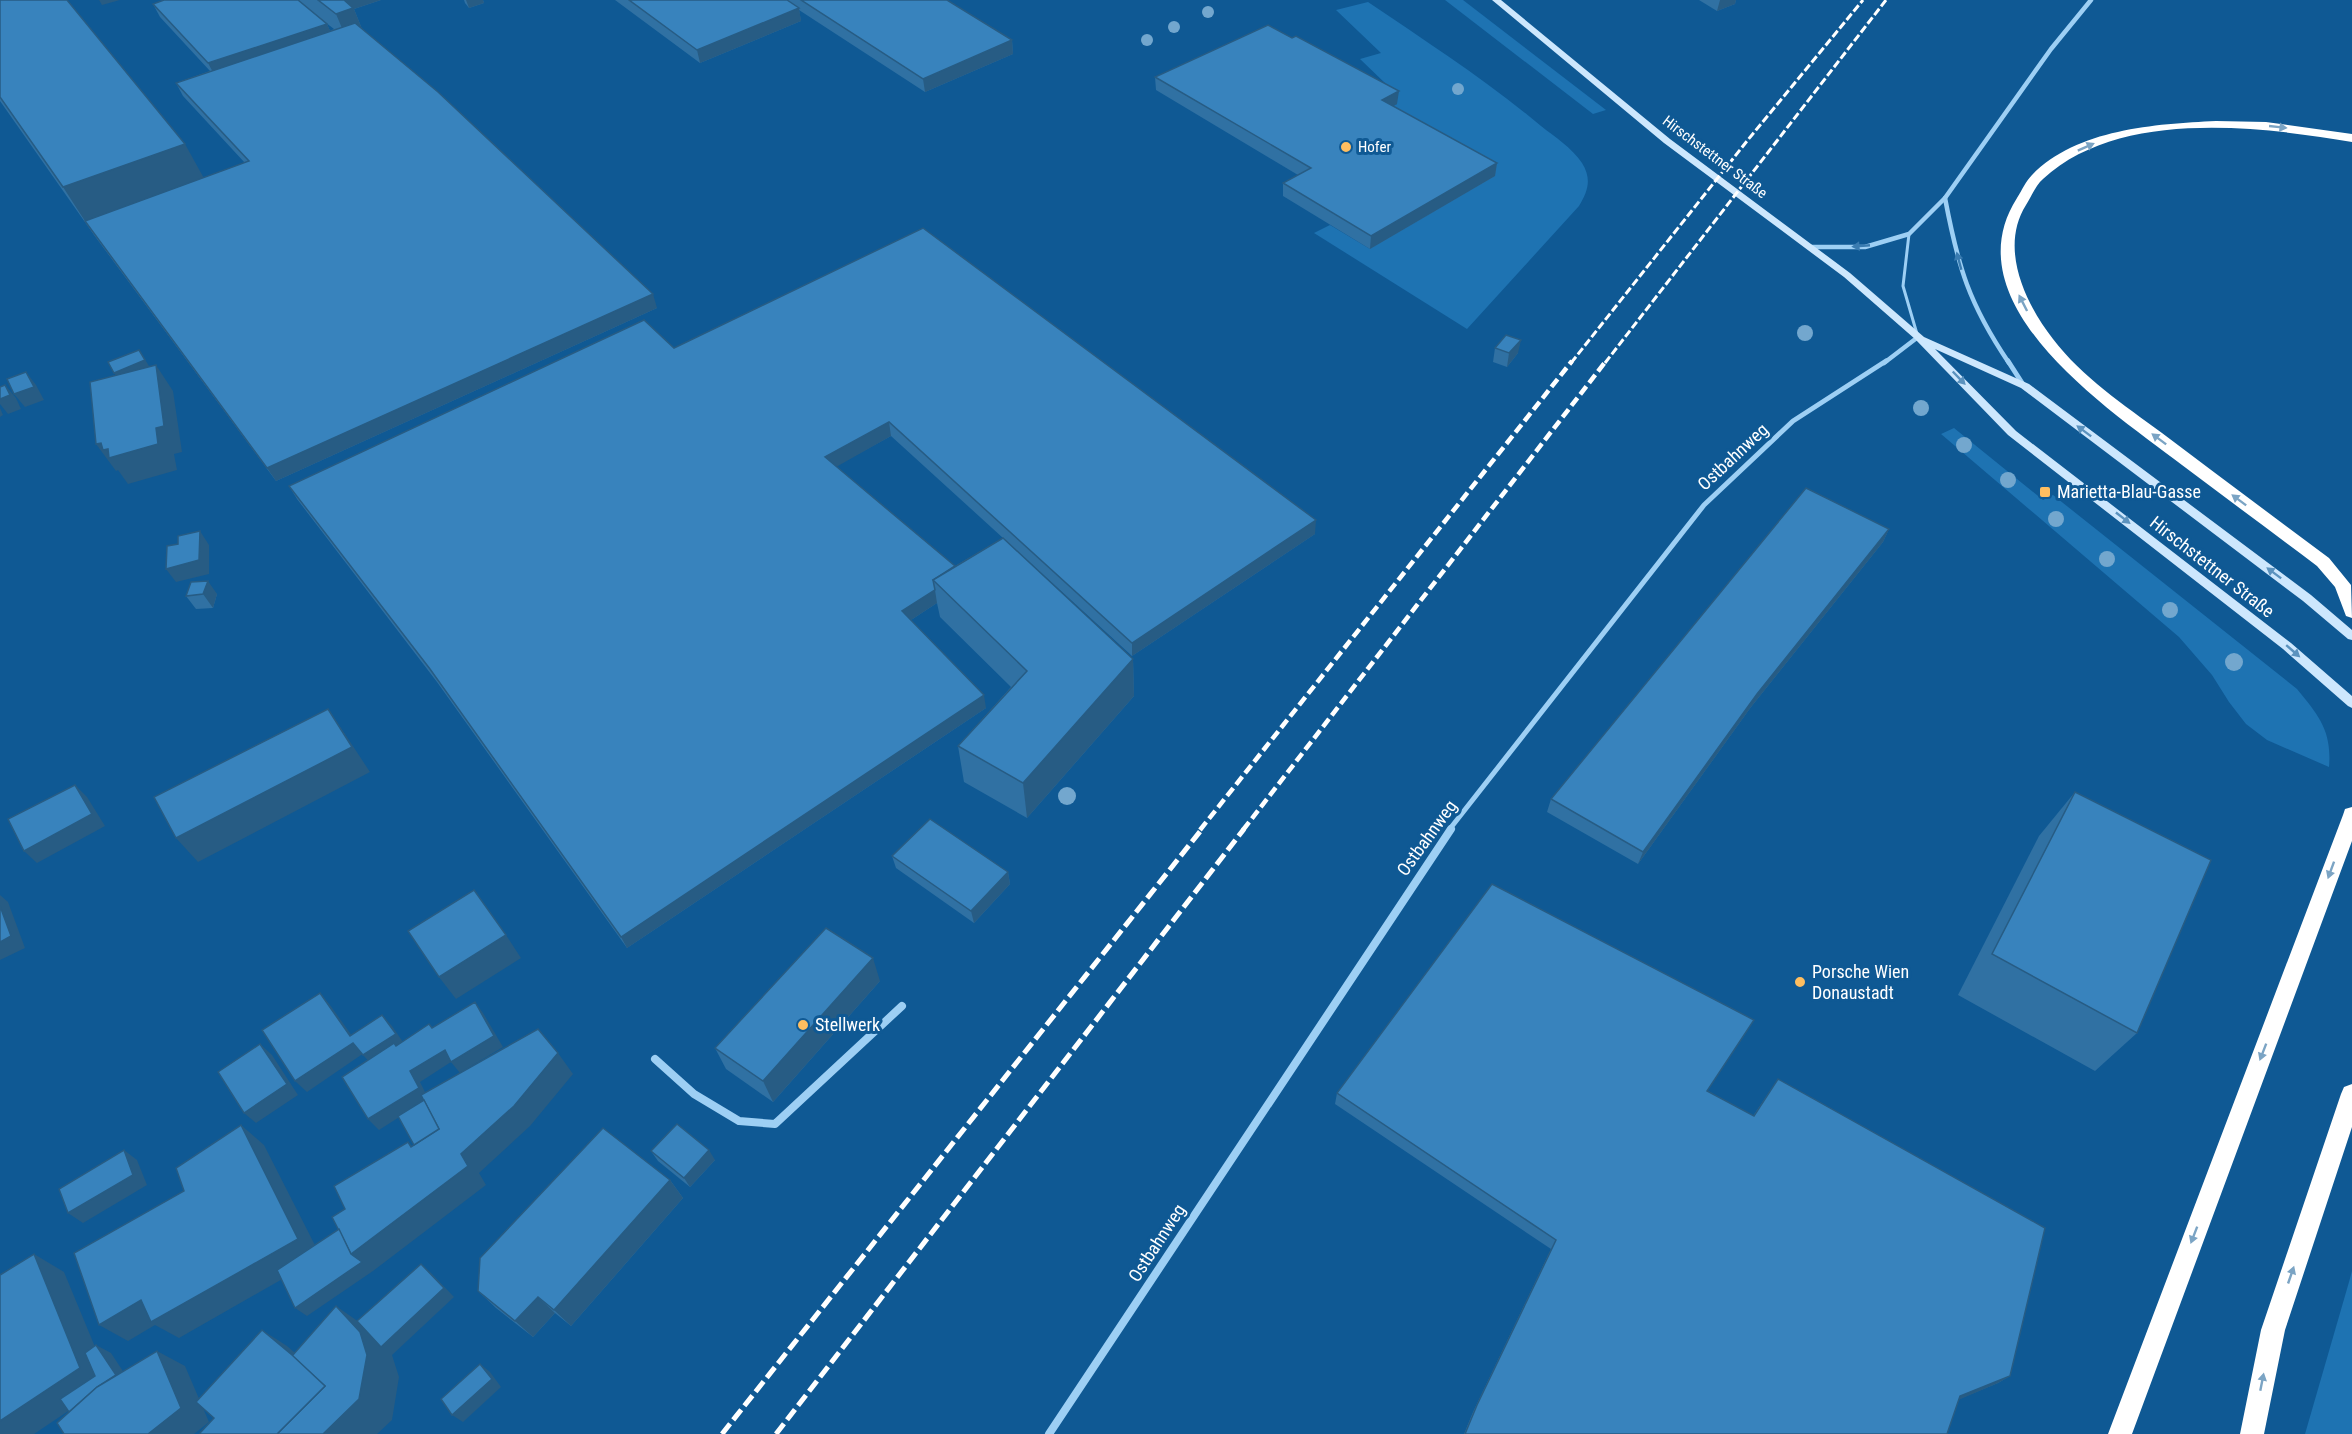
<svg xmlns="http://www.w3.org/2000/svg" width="2352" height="1434" font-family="'Roboto Condensed',sans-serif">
	<rect width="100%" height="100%" fill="#0f5994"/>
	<g fill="#1e73b2">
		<polygon points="1445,0 1463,0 1606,110 1593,114"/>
		<path d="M1368 2C1427 42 1486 80 1541 126 1555 137 1572 148 1582 163 1592 179 1588 191 1579 206L1467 329 1314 233 1330 225 1370 249 1380 113 1397 104 1386 84 1360 59 1381 53 1336 10Z"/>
		<path d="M1954 428 2043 500 2053 495 2297 689C2319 716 2332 731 2329 767L2267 740 2246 724 2229 702 2212 675 2179 637 1941 434Z"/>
		<polygon points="2352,1271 2352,1434 2305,1434 2349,1282"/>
	</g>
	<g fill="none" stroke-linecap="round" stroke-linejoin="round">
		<polyline stroke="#9dcff4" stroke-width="3" points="1909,234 1903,286 1917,334"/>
		<g stroke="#9dcff4" stroke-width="4.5">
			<path d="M1945 198C1958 267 1969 304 2009 363"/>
			<polyline points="1811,247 1865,247 1909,234 1945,198 2051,49 2091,0"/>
			<polyline points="1884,363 1918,337"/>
		</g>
		<g stroke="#9dcff4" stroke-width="5">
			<polyline points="2008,361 2024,386"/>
			<polyline points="1449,830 1704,505 1793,421 1886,361"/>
		</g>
		<g stroke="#9dcff4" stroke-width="8">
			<polyline points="655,1059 694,1094 739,1121 775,1124 902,1006"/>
			<polyline points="1049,1434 1451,829"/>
		</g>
		<polygon fill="#cde7fd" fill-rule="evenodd" points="1492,0 1501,0 1670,139 1850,273 1924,337 2029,384 2311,595 2352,630 2352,640 2348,639 2303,601 2021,388 1935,349 2016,431 2291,643 2352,696 2352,708 2348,706 2283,649 2008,435 1915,339 1844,277 1664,143"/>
		<g fill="#fff" fill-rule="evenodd">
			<path d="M2216 121 2266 122 2352 134V142C2258 126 2119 109 2043 179 2036 185 2031 197 2026 205 1999 248 2025 303 2053 339 2082 377 2124 405 2162 433 2217 475 2273 516 2329 558L2351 585 2352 618 2346 616 2335 587 2317 566C2272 532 2227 499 2182 465 2111 411 1949 305 2017 198 2022 190 2026 181 2032 175 2077 129 2155 124 2216 121Z"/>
			<polygon points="2352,807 2352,841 2132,1434 2108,1434 2343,815 2345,809"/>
			<polygon points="2352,1084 2352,1127 2285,1330 2264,1434 2240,1434 2261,1330 2341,1094 2344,1087"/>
		</g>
		<g stroke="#fff" stroke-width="3" stroke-dasharray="8 3" stroke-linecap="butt">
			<polyline points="1571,363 1747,141 1863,0"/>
			<polyline points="1605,363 1886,0"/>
		</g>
		<g stroke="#fff" stroke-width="4.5" stroke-dasharray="10 4.5" stroke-linecap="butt">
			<polyline points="1200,830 1572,361"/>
			<polyline points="1243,830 1606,361"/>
		</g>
		<g stroke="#fff" stroke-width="5" stroke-dasharray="13 5" stroke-linecap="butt">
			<polyline points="722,1434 1202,829"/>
			<polyline points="776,1434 1244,829"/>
		</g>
	</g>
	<g fill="#73a7ce">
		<circle cx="1208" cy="12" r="6"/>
		<circle cx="1174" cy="27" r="6"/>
		<circle cx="1147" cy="40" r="6"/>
		<circle cx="1458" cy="89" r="6"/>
		<circle cx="1805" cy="333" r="8"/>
		<circle cx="1921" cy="408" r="8"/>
		<circle cx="1964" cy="445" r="8"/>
		<circle cx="2008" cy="480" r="8"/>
		<circle cx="2056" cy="519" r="8"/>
		<circle cx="2107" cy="559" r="8"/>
		<circle cx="2170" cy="610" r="8"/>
		<circle cx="2234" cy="662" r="9"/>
		<circle cx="1067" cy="796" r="9"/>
	</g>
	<g fill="#3071a3" fill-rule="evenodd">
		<path d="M0 0 204 178 245 163 183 96 176 83 210 71 160 17 153 4 164 0H381L354 9 362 29 657 308 276 481 94 235 0 101ZM317 16 334 29 330 31 327 24Z"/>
		<polygon points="464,0 483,0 484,3 469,8 465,3"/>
		<polygon points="615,0 947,0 1012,40 1013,54 925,92 799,10 801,21 700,63"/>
		<polygon points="1699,0 1736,0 1735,4 1717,11"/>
		<polygon points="1155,77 1397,104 1393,106 1497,163 1495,176 1370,249 1283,196 1283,183 1298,175 1156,90"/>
		<path d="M674 348 1315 534 1132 656 1012 546 1133 659 1134 696 1027 818 964 782 958 746 1011 687 940 617 937 603 911 620 986 708 627 948 437 682 297 499 289 486ZM891 436 1003 538 955 566 836 466Z"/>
		<polygon points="1495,348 1518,353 1507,367 1493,362"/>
		<polygon points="1889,529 1883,542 1751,707 1638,864 1547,812 1551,799"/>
		<polygon points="191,582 217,594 213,608 196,609 186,596"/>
		<polygon points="2075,792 2137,1033 2095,1071 1958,995 2039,836"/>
		<polygon points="892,856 1008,872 1010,884 974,923 896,868"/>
		<polygon points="880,981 773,1102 726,1069 715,1048"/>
		<polygon points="1778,1079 2010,1376 1998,1383 1959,1399 1947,1434 1464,1434 1473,1412 1551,1249 1335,1104 1337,1093 1708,1091 1753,1116"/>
		<polygon points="651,1151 715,1160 690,1187 658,1161"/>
		<polygon points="670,1180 683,1198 571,1326 555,1313 533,1337 496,1308 478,1291"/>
	</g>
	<g fill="#275c84">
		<polygon points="99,0 120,0 102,5"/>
		<polygon points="335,0 381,0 354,9 364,34 347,40 336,14"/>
		<polygon points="466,0 483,0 484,3 469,8"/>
		<polygon points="1720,0 1736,0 1735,4 1717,11"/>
		<polygon points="799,8 801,21 700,63 697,50"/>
		<polygon points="327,24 333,37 215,76 208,63"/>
		<polygon points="1012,40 1013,54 925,92 923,79"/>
		<polygon points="1399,91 1397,104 1380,113 1382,100"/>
		<polygon points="185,144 211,191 85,221 94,235 63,187"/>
		<polygon points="1497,163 1495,176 1370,249 1371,236"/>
		<polygon points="653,294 657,308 276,481 267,468"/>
		<polygon points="1521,340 1518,353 1507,367 1509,353"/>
		<polygon points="139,350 154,374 123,386 114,373"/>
		<polygon points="156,365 173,391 182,452 174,454 177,470 128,484 118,470 116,471 96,444 156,428"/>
		<polygon points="26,372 36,385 44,400 25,407 14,394"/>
		<polygon points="5,385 16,398 21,409 8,414 0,404 0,399"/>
		<polygon points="0,408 3,415 0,417"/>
		<polygon points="889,422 891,436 829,471 825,457"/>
		<polygon points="1316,520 1315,534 1132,656 1132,643"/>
		<polygon points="1889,529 1883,542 1751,707 1638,864 1643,852 1757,694"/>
		<polygon points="200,531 209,545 209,574 176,582 166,569"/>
		<polygon points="208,581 217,594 213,608 203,594"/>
		<polygon points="935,590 937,603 905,624 902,611"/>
		<polygon points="1133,659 1134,696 1027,818 1023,783"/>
		<polygon points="984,695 986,708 627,948 621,937"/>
		<polygon points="328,709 345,734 370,772 198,862 176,838"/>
		<polygon points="75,785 87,797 105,826 37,863 24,851"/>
		<polygon points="1008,872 1010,884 974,923 971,911"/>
		<polygon points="0,895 8,902 25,948 0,960"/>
		<polygon points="506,935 521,958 456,999 439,977"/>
		<polygon points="873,958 880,981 773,1102 763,1081"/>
		<polygon points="320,993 330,1005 360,1047 350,1036"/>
		<polygon points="475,1002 483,1013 503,1047 460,1073 451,1062 420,1082 428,1098 426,1099 435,1109 458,1149 430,1167 411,1147 408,1142 422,1156 448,1139 426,1100 379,1130 368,1119 419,1088 410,1071 445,1050 453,1061 494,1036"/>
		<polygon points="382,1015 392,1026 405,1045 373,1066 363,1055"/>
		<polygon points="353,1043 364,1053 307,1092 295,1081"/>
		<polygon points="260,1044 272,1055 298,1095 256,1123 244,1113"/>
		<polygon points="558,1053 573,1074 530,1126 479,1173 486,1185 373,1271 307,1316 295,1308 351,1254 461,1154"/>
		<polygon points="241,1125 264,1145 321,1257 179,1338 155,1325 128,1341 99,1325"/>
		<polygon points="124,1150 137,1160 147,1185 83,1223 68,1213"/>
		<polygon points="709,1150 715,1160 690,1187 684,1178"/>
		<polygon points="670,1180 683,1198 571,1326 554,1310"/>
		<polygon points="34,1254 64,1272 110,1383 34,1434 0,1434 0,1421"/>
		<polygon points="421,1264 431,1273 454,1297 392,1355 399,1377 392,1420 377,1434 294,1434 262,1330 287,1346 354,1404 336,1306 369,1329"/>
		<polygon points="538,1297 555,1313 533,1337 515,1321"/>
		<polygon points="96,1345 111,1353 138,1394 112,1394"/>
		<polygon points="157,1351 185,1366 209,1422 194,1434 148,1434"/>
		<polygon points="480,1364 490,1372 501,1387 463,1422 452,1415"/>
		<polygon points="2010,1376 1998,1383 1949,1404 1960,1396"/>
	</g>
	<g fill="#3883bd" stroke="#275c84" stroke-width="1.5">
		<polygon points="0,0 67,0 185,144 63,187 0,97"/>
		<polygon points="164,0 298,0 327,24 208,63 153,4"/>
		<polygon points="318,0 344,0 353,8 336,14"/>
		<polygon points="629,0 787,0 799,8 697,50"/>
		<polygon points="801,0 947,0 1012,40 923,79"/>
		<polygon points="355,23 438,92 653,294 267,468 85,221 249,161 176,83"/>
		<polygon points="1268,25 1292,38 1296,36 1399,91 1382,100 1497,163 1371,236 1283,183 1311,168 1155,77"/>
		<polygon points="923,228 1316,520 1132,643 889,422 825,457 955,566 933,580 935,590 902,611 984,695 621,937 430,669 289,486 644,320 674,348"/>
		<polygon points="1506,335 1521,340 1509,353 1495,348"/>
		<polygon points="139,350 145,360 114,373 108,362"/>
		<polygon points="156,365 164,426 156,428 158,444 109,458 108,449 103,450 101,443 96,444 90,382"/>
		<polygon points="26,372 34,387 14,394 7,379"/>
		<polygon points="5,385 10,395 0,399 0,387"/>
		<polygon points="1806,488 1889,529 1757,694 1643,852 1551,799"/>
		<polygon points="200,531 199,560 166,569 167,546 178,544 178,536"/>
		<polygon points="1003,538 1133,659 1023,783 958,746 1027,671 933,580"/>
		<polygon points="208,581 203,594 186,596 191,582"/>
		<polygon points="328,709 352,747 176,838 154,797"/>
		<polygon points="75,785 92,814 24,851 8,819"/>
		<polygon points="2075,792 2211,860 2137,1033 1992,954"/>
		<polygon points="930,819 1008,872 971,911 892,856"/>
		<polygon points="1492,884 1754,1020 1707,1091 1754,1116 1778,1079 2045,1228 2010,1376 1960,1396 1947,1434 1465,1434 1477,1405 1556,1240 1337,1093"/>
		<polygon points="474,890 506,935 439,977 408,931"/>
		<polygon points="0,906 11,936 0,942"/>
		<polygon points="826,928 873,958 763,1081 715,1048"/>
		<polygon points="320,993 350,1036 382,1015 396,1034 363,1055 353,1043 295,1081 262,1030"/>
		<polygon points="475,1002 494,1036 451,1062 445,1050 410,1071 419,1088 368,1119 342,1077 394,1043 396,1046 429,1024 432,1028"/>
		<polygon points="538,1029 558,1053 514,1106 461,1154 468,1166 351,1254 332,1217 345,1209 334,1186 408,1142 411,1147 439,1129 421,1095"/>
		<polygon points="260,1044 287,1084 244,1113 218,1072"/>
		<polygon points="424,1100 439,1129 414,1145 398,1116"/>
		<polygon points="677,1124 709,1150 684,1178 651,1151"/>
		<polygon points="241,1125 298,1239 151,1322 141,1300 99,1325 74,1253 184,1191 176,1168"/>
		<polygon points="603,1128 670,1180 554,1310 538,1297 515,1321 478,1291 480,1258"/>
		<polygon points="124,1150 133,1175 68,1213 59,1189"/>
		<polygon points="339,1229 351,1254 362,1262 295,1308 277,1270"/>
		<polygon points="34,1254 80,1368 0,1421 0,1275"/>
		<polygon points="421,1264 444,1288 381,1347 357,1321"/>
		<polygon points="336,1306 360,1332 367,1355 359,1399 323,1434 277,1434 325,1386 292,1356"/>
		<polygon points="262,1330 292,1355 325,1386 277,1434 201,1434 200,1433 214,1418 196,1402"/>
		<polygon points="96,1345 116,1375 97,1387 69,1412 60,1399 95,1376 85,1353"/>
		<polygon points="157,1351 181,1408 148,1434 64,1434 57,1423 97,1387"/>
		<polygon points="480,1364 492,1379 452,1415 441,1399"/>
	</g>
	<defs><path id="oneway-solid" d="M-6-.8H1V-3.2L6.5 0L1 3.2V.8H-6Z" transform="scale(1.5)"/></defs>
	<g fill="#7ba4c4">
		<use href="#oneway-solid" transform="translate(2278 127) rotate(6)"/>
		<use href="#oneway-solid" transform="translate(2086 147) rotate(-24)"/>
		<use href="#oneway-solid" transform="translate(2023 303) rotate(-117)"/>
		<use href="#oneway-solid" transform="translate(2159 439) rotate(-143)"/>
		<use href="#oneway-solid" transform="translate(2239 500) rotate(-143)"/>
		<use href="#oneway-solid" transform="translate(2331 870) rotate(110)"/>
		<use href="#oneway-solid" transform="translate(2263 1052) rotate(111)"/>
		<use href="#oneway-solid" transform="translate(2194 1235) rotate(111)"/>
		<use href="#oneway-solid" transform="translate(2291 1275) rotate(-71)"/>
		<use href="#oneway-solid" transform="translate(2262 1382) rotate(-79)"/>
	</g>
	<g fill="#3a7cb1">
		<use href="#oneway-solid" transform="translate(1861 246) rotate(175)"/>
		<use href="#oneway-solid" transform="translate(1959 261) rotate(-105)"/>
	</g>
	<g fill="#5b92be">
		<use href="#oneway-solid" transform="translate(1959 378) rotate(46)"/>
		<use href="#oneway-solid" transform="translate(2084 431) rotate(-143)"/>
		<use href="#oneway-solid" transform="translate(2123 518) rotate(38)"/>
		<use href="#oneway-solid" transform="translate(2274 573) rotate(-143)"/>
		<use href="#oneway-solid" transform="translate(2293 651) rotate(41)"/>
	</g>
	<g fill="#ffbe60" stroke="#0f5994" stroke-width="2">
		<circle cx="1346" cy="147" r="6"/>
		<rect x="2039" y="486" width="12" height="12" rx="3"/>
		<circle cx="1800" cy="982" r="6"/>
		<circle cx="803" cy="1025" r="6"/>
	</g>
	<g text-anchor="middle" stroke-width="6" stroke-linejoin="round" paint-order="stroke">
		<g font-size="15" fill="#fff" stroke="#0f5994" text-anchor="start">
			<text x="1358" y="152">Hofer</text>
		</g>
		<g font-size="15" fill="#fff" stroke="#0f5994">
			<text transform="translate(1715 157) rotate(37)" y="5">Hirschstettner Straße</text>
		</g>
		<g font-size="18" fill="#fff" stroke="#0f5994">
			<text transform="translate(1733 457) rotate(-43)" y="6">Ostbahnweg</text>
			<text transform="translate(2212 567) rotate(38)" y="6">Hirschstettner Straße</text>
			<text transform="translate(1427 838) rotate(-54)" y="6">Ostbahnweg</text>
			<text transform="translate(1157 1243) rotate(-57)" y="6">Ostbahnweg</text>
		</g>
		<g font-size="18" fill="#fff" stroke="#0f5994" text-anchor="start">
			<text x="2057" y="498">Marietta-Blau-Gasse</text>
			<text x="1812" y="978">Porsche Wien<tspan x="1812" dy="21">Donaustadt</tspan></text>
			<text x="815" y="1031">Stellwerk</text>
		</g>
	</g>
</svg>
